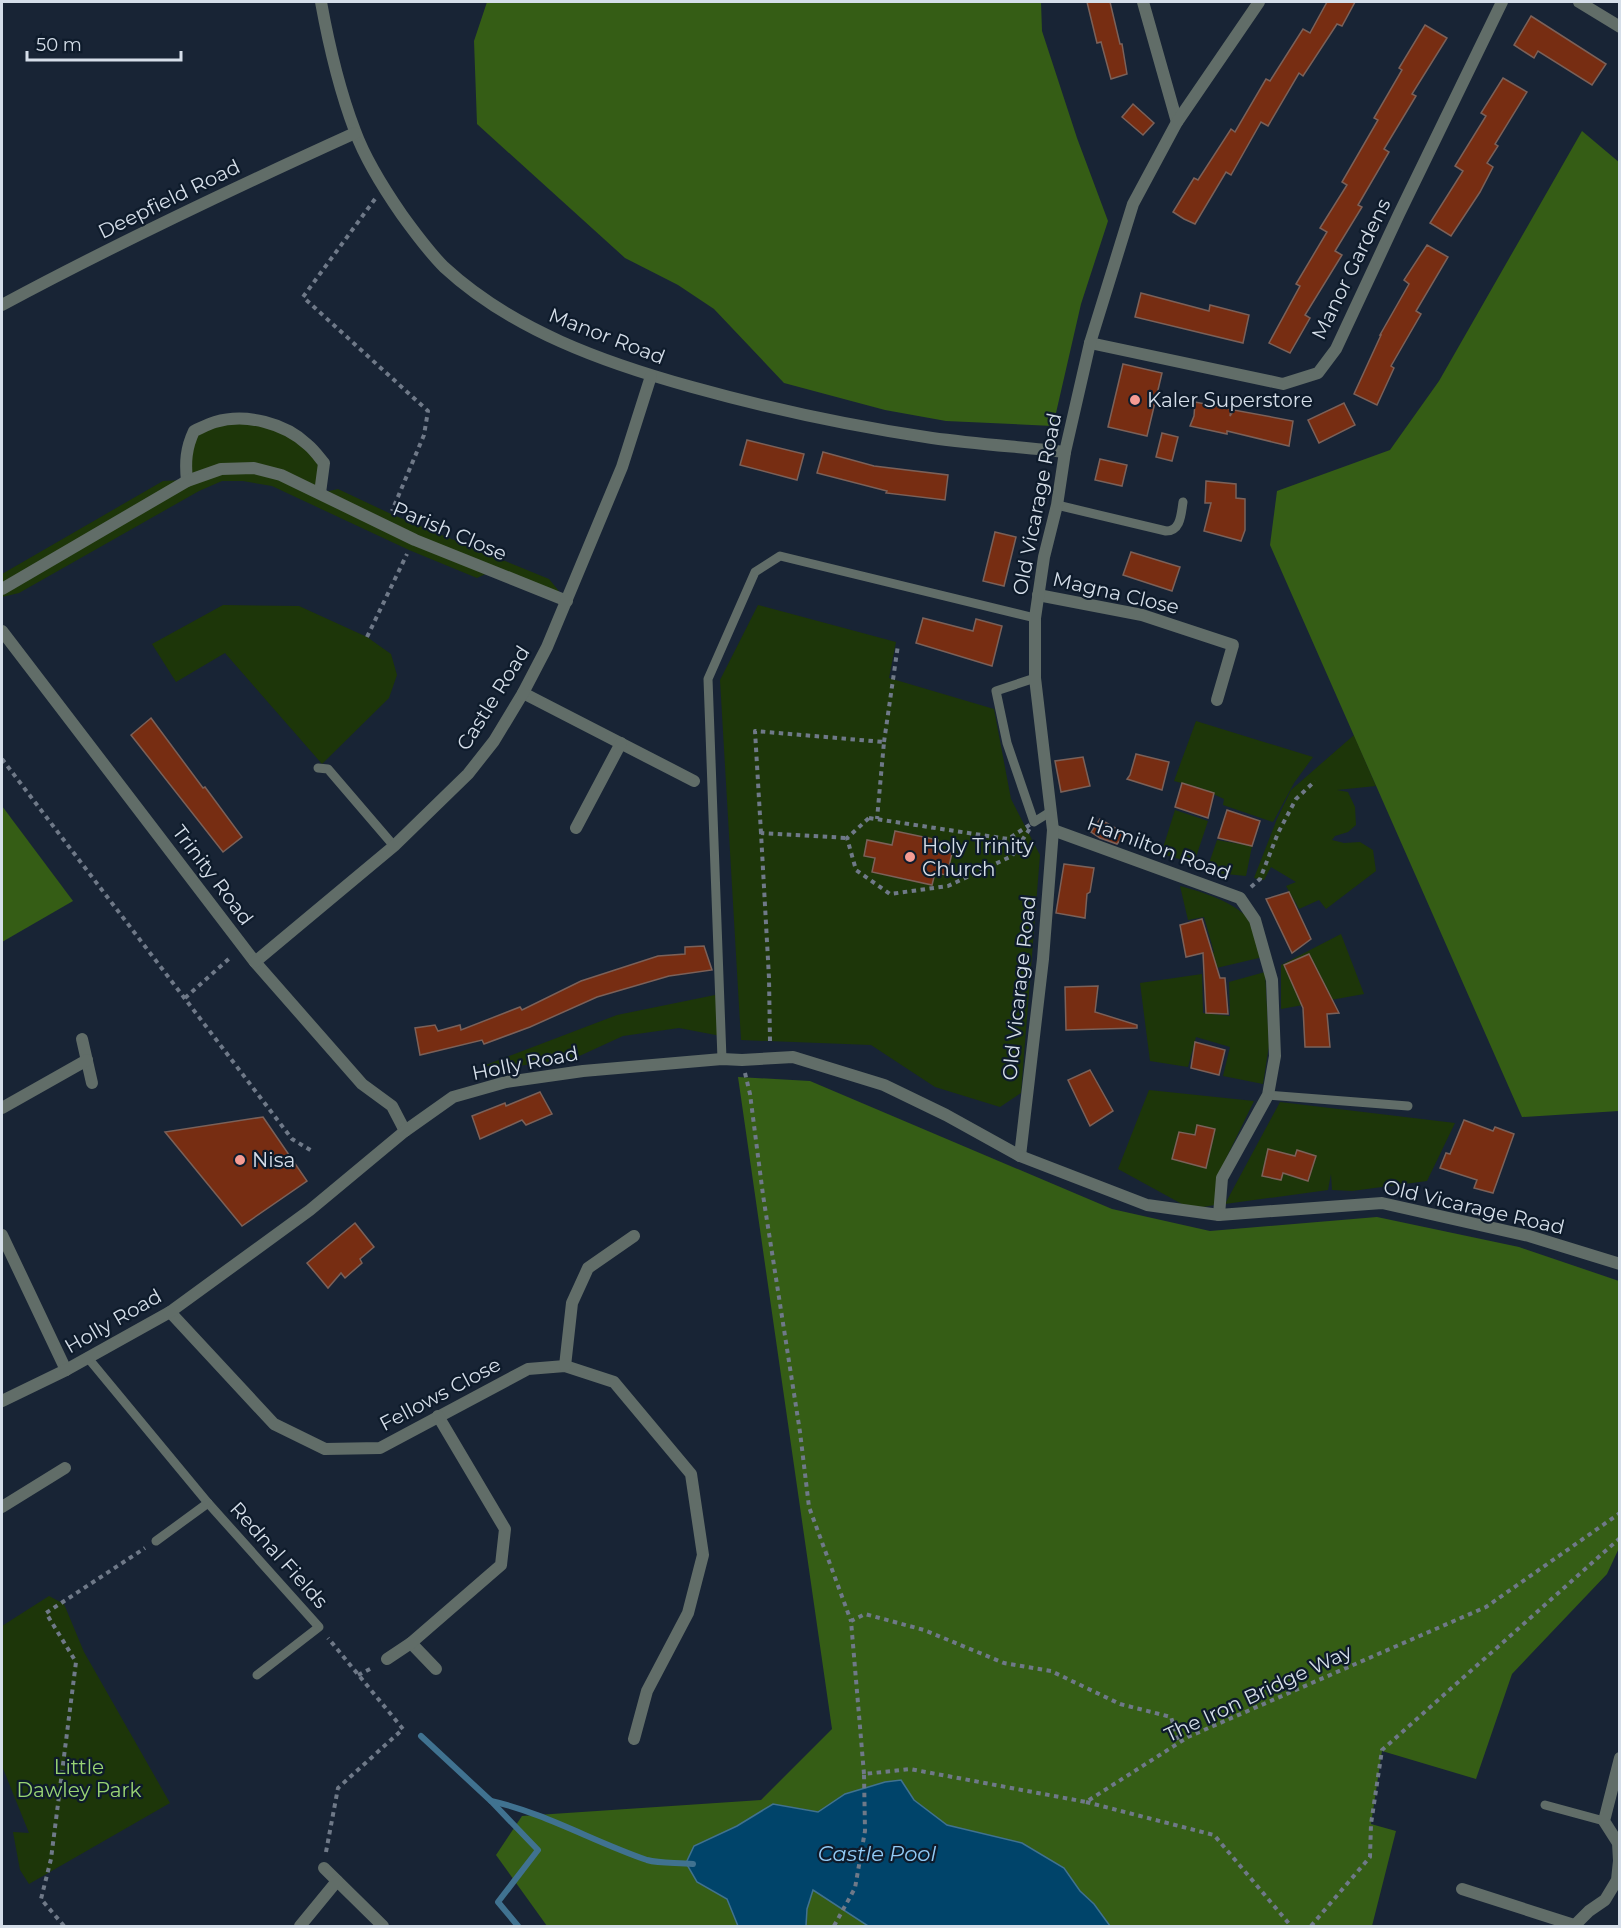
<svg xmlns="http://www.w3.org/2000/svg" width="1621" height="1928" font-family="Montserrat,sans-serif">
	<rect width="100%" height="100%" fill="#182435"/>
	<g fill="#1d3609">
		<polygon points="239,419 287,431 324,463 320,493 338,489 391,514 549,579 567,601 492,571 477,578 409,550 272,486 243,481 222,481 199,491 19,593 2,597 2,574 163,481 186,480 194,431"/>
		<polygon points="223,605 299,606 367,637 391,654 397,675 389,698 322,764 225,653 176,682 152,644"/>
		<polygon points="758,605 896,642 889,678 994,709 1011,799 1040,855 1021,1093 1000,1107 935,1087 871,1045 741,1040 720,680"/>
		<polygon points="1196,721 1313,757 1294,783 1273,822 1223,805 1224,799 1200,788 1174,781"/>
		<polygon points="1354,735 1376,786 1337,790 1348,792 1355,807 1356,825 1348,832 1335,836 1332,840 1344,843 1360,842 1373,850 1376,871 1326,909 1319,900 1299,909 1286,886 1296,882 1271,867 1264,880 1254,878 1277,819 1291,790"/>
		<polygon points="1175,810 1208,821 1194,863 1161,854"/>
		<polygon points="1217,840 1252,846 1246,876 1206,872"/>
		<path d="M1180 886C1205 893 1233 901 1251 921 1257 927 1260 948 1263 957L1208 970 1204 955 1214 952 1204 917 1188 920Z"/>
		<polygon points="1341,934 1364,994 1281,1009 1281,965"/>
		<polygon points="1265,972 1269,1045 1263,1084 1223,1076 1230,1047 1196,1037 1188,1067 1150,1061 1140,983 1202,974 1203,1013 1230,1016 1229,982"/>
		<polygon points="720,994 721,1036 679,1028 623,1036 575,1058 518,1066 483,1066 617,1015"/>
		<polygon points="1149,1090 1254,1101 1218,1175 1215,1205 1191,1209 1118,1169"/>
		<polygon points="1280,1102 1455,1123 1427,1181 1352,1191 1332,1190 1331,1174 1328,1190 1225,1204"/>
		<polygon points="49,1596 64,1604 84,1652 170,1803 29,1884 20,1870 13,1832 29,1833 2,1766 2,1626"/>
	</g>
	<g fill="#355d15">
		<polygon points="487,2 1041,2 1042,31 1077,138 1108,221 1081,304 1053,426 946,421 885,410 784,383 714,309 678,285 625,258 477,124 474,41"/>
		<polygon points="1582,131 1620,163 1619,1111 1522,1117 1270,545 1277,491 1390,450 1439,381"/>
		<polygon points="2,806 73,901 2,942"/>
		<polygon points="738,1077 810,1081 1112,1209 1210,1231 1377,1217 1519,1247 1619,1281 1619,1548 1607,1574 1512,1674 1476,1779 1382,1751 1371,1824 1396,1831 1372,1926 547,1926 496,1855 522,1816 761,1800 832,1729"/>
	</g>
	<polygon fill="#00446a" stroke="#407290" stroke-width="1.5" points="901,1780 914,1800 947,1825 1022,1843 1064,1868 1080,1891 1094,1904 1110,1926 868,1926 813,1890 807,1909 806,1926 738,1926 727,1899 697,1882 686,1863 694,1846 737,1826 773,1804 818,1812 845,1794 885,1782"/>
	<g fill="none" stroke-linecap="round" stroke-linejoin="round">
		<g stroke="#407290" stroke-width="6">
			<path d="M421 1736 491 1801C545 1813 594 1842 647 1860 661 1864 678 1862 693 1864"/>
			<polyline points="491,1801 538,1850 498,1902 518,1926"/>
		</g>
	</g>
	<g fill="#772d12" stroke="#7b6159" stroke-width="1.5">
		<polygon points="1087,2 1110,2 1120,44 1122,44 1127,74 1111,79 1101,42 1097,43"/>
		<polygon points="1327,2 1355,2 1342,26 1337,24 1303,76 1299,73 1268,126 1261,122 1231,175 1226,172 1195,224 1184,219 1173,212 1194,178 1198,180 1231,129 1235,132 1266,79 1270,81 1303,29 1310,33"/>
		<polygon points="1531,16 1606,64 1592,85 1538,51 1534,58 1514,45"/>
		<polygon points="1425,25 1447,38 1412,94 1416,96 1384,149 1389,152 1358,205 1362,207 1335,251 1342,255 1305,315 1310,318 1290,353 1269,343 1300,286 1296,284 1327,232 1320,228 1347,185 1342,182 1378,120 1374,118 1402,70 1399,68"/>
		<polygon points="1503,78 1527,92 1495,144 1498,146 1487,163 1493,167 1480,192 1451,236 1430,223 1463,171 1455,166 1486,116 1481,113"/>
		<polygon points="1133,104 1154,123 1143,135 1122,117"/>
		<polygon points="1427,245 1448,257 1416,311 1421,314 1391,366 1394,368 1377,405 1354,394 1381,335 1380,335 1409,284 1404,280"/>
		<polygon points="1141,293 1209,311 1210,305 1249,315 1243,343 1135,317"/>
		<polygon points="1123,364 1162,373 1147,436 1108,427"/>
		<polygon points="1195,402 1231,409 1230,416 1234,410 1293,421 1289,446 1227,431 1227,434 1190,426 1194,416"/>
		<polygon points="1344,403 1355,425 1319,443 1308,420"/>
		<polygon points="1162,433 1178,437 1172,461 1156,457"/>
		<polygon points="747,440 804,454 797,480 740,465"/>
		<polygon points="823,452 874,466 948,475 945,500 886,493 887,491 817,473"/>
		<polygon points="1100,459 1127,465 1122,486 1095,480"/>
		<polygon points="1206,481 1236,484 1236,498 1245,499 1245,530 1241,541 1204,531 1211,503 1205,503"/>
		<polygon points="995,532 1016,537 1004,586 983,581"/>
		<polygon points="1131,552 1180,567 1172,591 1123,575"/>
		<polygon points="923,618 973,631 976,619 1002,626 992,666 916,643"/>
		<polygon points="151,718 203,788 205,787 242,837 223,852 131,735"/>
		<polygon points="1136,754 1169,762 1162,790 1127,779 1130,775"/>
		<polygon points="1083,757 1090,786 1061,792 1055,761"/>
		<polygon points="1182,783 1214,793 1208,818 1175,807"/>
		<polygon points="1227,810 1260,821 1252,846 1218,838"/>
		<polygon points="1100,819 1125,834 1117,844 1100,838 1091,832"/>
		<polygon points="895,831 938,840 936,850 952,853 947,875 935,873 932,885 872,872 875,858 864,856 867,840 892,845"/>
		<polygon points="1064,864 1094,868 1090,892 1087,894 1085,918 1056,913"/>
		<polygon points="1289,892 1311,939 1292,953 1266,899"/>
		<polygon points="1202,919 1220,978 1225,978 1228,1014 1206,1013 1203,953 1186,957 1180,925"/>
		<polygon points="704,946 712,970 669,976 597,997 530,1027 484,1044 482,1040 420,1055 415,1028 435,1025 438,1031 460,1025 461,1030 520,1007 522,1010 581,981 658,956 685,954 685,947"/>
		<polygon points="1309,954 1339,1013 1327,1014 1330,1047 1305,1047 1303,1008 1284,965"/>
		<polygon points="1098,986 1095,1012 1137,1025 1137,1028 1066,1030 1065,987"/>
		<polygon points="1195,1042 1225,1050 1219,1075 1191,1068"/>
		<polygon points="1090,1070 1113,1111 1090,1126 1068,1080"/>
		<polygon points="540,1092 552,1114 526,1125 522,1120 480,1139 472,1116 505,1103 506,1106"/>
		<polygon points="263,1117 307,1181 242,1226 165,1132"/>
		<polygon points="1464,1120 1493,1131 1495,1127 1514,1134 1493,1193 1474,1188 1477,1180 1440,1168 1446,1153 1450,1154"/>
		<polygon points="1197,1125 1215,1129 1206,1168 1172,1159 1179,1132 1195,1135"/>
		<polygon points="1268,1149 1295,1156 1297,1150 1316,1156 1308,1181 1283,1173 1281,1180 1262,1176"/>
		<polygon points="355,1223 374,1247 360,1259 362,1263 345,1278 341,1273 328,1288 307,1263"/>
	</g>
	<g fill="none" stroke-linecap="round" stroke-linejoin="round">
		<g stroke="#6f7988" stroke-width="4" stroke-dasharray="4.5 4.5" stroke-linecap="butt">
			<polyline points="375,199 303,297 428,411 424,435 392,511"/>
			<polyline points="367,637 407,554"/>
			<polyline points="884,742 898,645"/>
			<polyline points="2,759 292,1139 312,1151"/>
			<polygon points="869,818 1008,839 1034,822 1012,856 948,886 890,894 856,870 847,838"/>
			<polyline points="761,833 755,731 884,742 877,819"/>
			<polyline points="1251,887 1260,879 1278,833 1296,799 1315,781"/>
			<polyline points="185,998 231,957"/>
			<polyline points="770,1041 769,978 761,833 847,838"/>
			<polyline points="745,1073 750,1094 763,1195 800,1432 809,1507 851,1621"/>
			<polyline points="358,1675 374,1667"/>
			<polyline points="864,1774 851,1621 865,1614 924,1630 1004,1663 1051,1671 1120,1704 1171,1717 1179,1743"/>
			<polyline points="1086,1802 1214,1835 1291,1926"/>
			<polyline points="326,1852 338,1788 403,1729 328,1638"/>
			<polyline points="64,1926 41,1899 51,1859 76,1662 46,1613 145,1548"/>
			<polyline points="834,1926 855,1888 865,1831 864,1774 910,1769 1086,1802 1188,1737 1486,1607 1620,1513"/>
			<polyline points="1311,1926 1370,1857 1371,1824 1382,1750 1620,1538"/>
		</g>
		<g stroke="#616d68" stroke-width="9">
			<path d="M1057 505 1166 531C1181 531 1181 514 1183 502"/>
			<polyline points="1035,678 996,691 1007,743 1034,822 1050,812"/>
			<polyline points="318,768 328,769 394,846"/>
			<polyline points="722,1059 708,679 755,572 780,556 1035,618"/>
			<polyline points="1268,1095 1408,1106"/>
			<polyline points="88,1358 208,1503 319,1627 257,1675"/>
			<polyline points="156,1541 208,1503"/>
			<polyline points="1545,1805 1604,1821"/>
		</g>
		<g stroke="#616d68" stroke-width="12">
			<path d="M321 2C329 46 339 89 355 131 366 161 384 189 402 215 415 233 428 251 444 267 512 330 605 363 692 387 771 409 851 426 932 438 976 444 1021 447 1065 452"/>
			<polyline points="1143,2 1177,122"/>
			<polyline points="1579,2 1620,27"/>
			<path d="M2 305C117 243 236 187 355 133"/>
			<polyline points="1090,343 1283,384 1318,373 1336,349 1399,214 1502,2"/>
			<path d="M187 481C185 462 186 448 194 431 201 428 208 424 215 422 246 413 285 423 308 445 314 450 319 457 324 463L320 493"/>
			<polyline points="2,589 187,481 221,469 254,468 281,475 415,540 567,601"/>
			<polyline points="1038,595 1142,615 1233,645 1217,700"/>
			<polyline points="2,631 255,962 362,1084 392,1106 405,1131"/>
			<polyline points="523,693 694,781"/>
			<polyline points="576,828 621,743"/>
			<polyline points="1053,830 1240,898 1255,920 1272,980 1275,1056 1268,1095 1222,1178 1219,1215"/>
			<polyline points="255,962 394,846 468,774 494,741 523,693 547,647 622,467 651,376"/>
			<polyline points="82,1039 92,1083"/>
			<polyline points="2,1108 87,1060"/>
			<polyline points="1020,1156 1043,959 1053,830 1035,678 1035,618 1044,557 1057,505 1065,452 1090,343 1133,204 1177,122 1259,2"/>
			<polyline points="2,1235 66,1370"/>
			<polyline points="170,1312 274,1424 325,1449 380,1448 528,1369 565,1366 614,1382 691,1474 703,1555 688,1613 647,1691 634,1739"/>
			<polyline points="565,1366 572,1303 588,1268 634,1236"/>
			<polyline points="2,1507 65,1468"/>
			<polyline points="411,1643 436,1669"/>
			<polyline points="387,1659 411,1643 501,1565 505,1529 438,1416"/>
			<polyline points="324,1868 383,1926"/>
			<polyline points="1462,1889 1574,1925"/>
			<polyline points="300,1926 337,1881"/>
			<polyline points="1574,1926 1589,1911 1605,1900 1617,1880 1619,1861 1618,1843 1604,1821 1620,1758"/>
		</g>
		<polyline stroke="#616d68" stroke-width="12" points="2,1401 66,1370 170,1312 310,1210 405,1131 453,1097 506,1082 583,1071 722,1059 742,1060 793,1057 884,1085 946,1115 1020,1156 1147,1205 1219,1215 1382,1203 1529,1236 1620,1264"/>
	</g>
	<g fill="#f59c94" stroke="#0e1b2b" stroke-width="2">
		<circle cx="1135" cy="400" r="6"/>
		<circle cx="910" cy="857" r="6"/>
		<circle cx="240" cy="1160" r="6"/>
	</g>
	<g text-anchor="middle" stroke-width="4.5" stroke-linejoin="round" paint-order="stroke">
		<g font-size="20" fill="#d5dee9" stroke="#0e1b2b">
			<text transform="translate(169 199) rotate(-26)" y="7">Deepfield Road</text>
			<text transform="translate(1351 269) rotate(-64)" y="7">Manor Gardens</text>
			<text transform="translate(607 336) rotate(21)" y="7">Manor Road</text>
			<text transform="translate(1037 504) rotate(-79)" y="7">Old Vicarage Road</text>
			<text transform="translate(450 531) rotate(23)" y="7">Parish Close</text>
			<text transform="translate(1116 593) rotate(13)" y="7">Magna Close</text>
			<text transform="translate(493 698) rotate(-58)" y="7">Castle Road</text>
			<text transform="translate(1159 848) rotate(20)" y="7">Hamilton Road</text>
			<text transform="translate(213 875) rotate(53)" y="7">Trinity Road</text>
			<text transform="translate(1019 988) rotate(-84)" y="7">Old Vicarage Road</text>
			<text transform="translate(525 1063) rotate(-11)" y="7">Holly Road</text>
			<text transform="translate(1474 1207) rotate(13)" y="7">Old Vicarage Road</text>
			<text transform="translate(113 1321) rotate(-30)" y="7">Holly Road</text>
			<text transform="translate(440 1394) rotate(-28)" y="7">Fellows Close</text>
			<text transform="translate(279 1555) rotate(48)" y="7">Rednal Fields</text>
			<text transform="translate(1258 1693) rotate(-25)" y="7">The Iron Bridge Way</text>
		</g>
		<g font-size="20" fill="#d5dee9" stroke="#0e1b2b" text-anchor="start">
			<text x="1147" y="407">Kaler Superstore</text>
			<text x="922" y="853">Holy Trinity<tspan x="922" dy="23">Church</tspan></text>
			<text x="252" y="1167">Nisa</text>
		</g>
		<g font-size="20" fill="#99d474" stroke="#0e1b2b">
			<text x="79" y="1774">Little<tspan x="79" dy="23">Dawley Park</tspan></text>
		</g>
		<g font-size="21" font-style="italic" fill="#92cbf6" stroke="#0e1b2b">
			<text x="877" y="1861">Castle Pool</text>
		</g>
	</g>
	<rect width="1621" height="1928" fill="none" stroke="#d5dee9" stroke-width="6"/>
	<path d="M27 51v9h154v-9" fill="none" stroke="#d5dee9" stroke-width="3"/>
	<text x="36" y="51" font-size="18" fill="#d5dee9" stroke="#0e1b2b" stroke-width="4.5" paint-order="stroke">50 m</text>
</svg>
